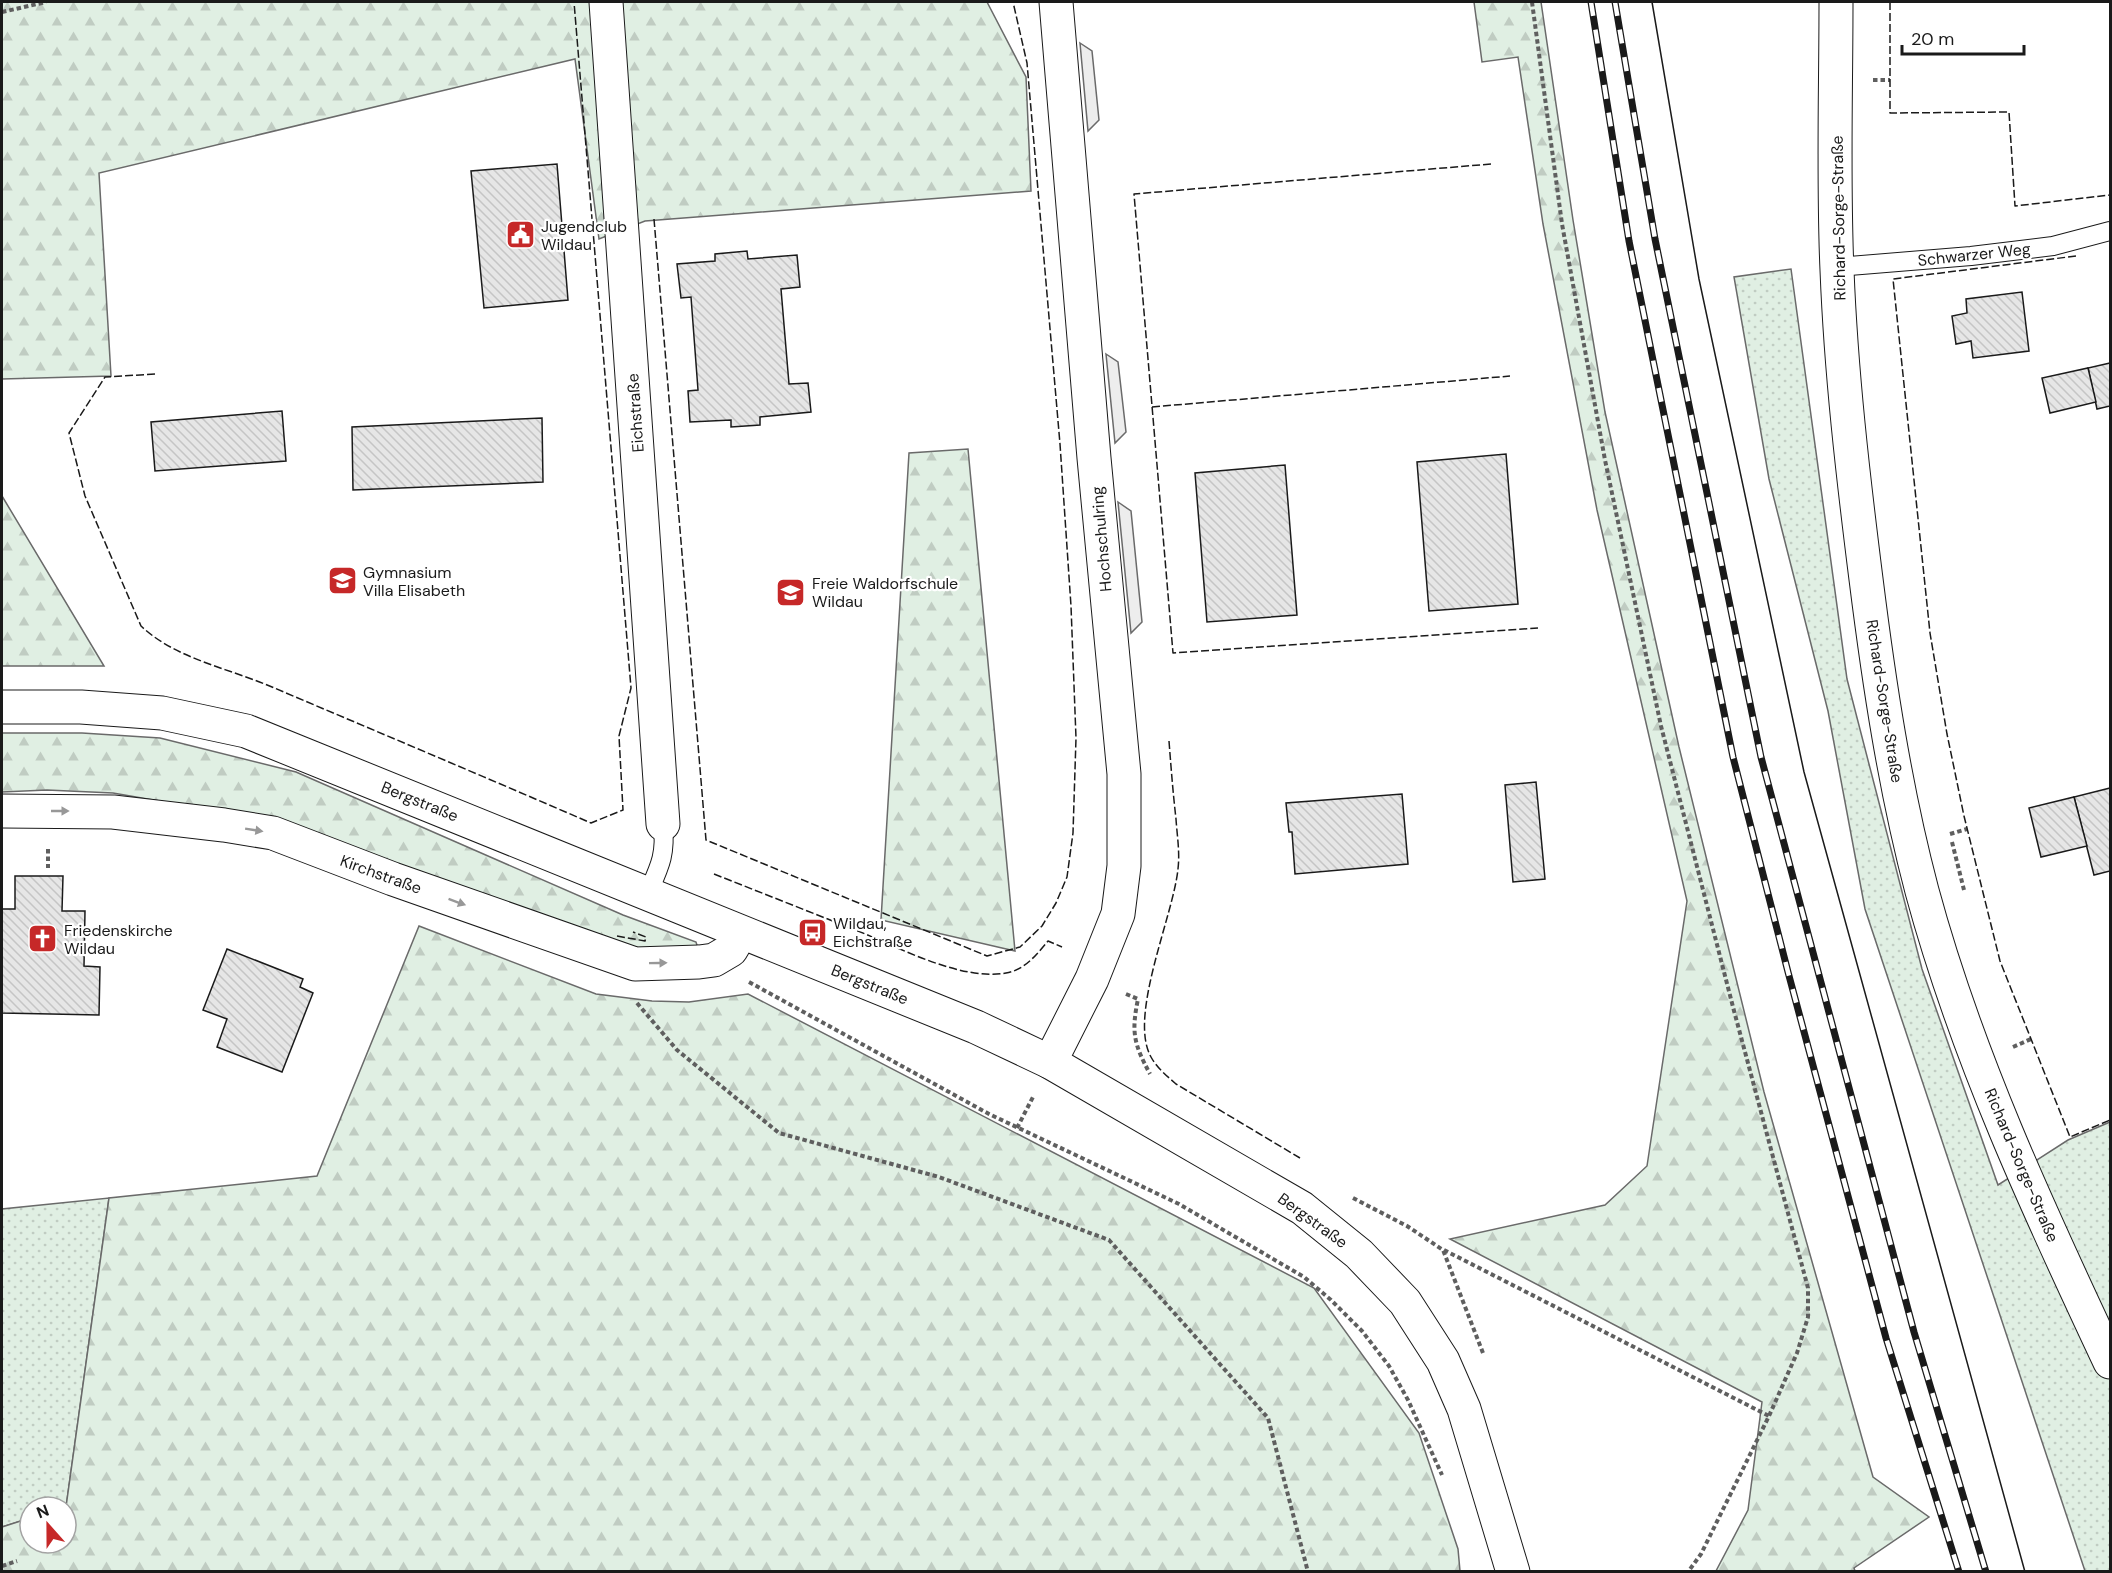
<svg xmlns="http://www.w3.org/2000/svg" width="2112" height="1573" font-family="'DM Sans',sans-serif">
	<defs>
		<pattern id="grass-dots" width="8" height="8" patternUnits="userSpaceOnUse" patternTransform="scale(1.5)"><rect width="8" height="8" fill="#e0efe3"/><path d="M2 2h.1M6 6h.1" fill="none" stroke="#c0ccc2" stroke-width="1.8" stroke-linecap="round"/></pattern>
		<pattern id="forest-firs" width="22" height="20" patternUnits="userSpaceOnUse" patternTransform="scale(1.5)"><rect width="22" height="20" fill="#e0efe3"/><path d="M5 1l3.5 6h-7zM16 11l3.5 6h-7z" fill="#c0ccc2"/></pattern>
		<pattern id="building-back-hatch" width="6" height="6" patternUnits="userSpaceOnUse" patternTransform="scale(1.5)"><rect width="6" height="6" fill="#e6e6e6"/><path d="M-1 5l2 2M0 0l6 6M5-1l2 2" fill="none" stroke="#c5c5c5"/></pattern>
	</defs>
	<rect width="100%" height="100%" fill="#fff"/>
	<g fill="url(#grass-dots)" stroke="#6a6a6a" stroke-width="1.5">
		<polygon points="1791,269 1847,679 1922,969 1998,1185 2068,1140 2110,1122 2110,1571 2085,1571 1865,909 1828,711 1769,479 1734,277"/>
		<polygon points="109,1198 66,1507 30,1507 30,1518 2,1527 2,1209"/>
	</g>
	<g fill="url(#forest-firs)" stroke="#6a6a6a" stroke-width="1.5">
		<polygon points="2,2 987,2 1026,77 1031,191 645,221 599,239 575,59 99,173 111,376 2,379"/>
		<polygon points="1474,2 1541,2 1573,220 1605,412 1679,747 1764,1092 1873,1477 1929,1517 1854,1568 1855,1571 1716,1571 1748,1510 1762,1402 1450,1239 1605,1205 1647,1166 1687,901 1597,510 1543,224 1518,57 1482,62"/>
		<polygon points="968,449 1015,951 881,920 909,453"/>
		<polygon points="2,496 104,666 2,666"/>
		<polygon points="2,733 82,733 160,738 296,772 623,915 696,942 700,955 637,955 274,821 113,793 47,790 2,792"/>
		<polygon points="419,926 596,994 652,1001 689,1002 748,994 1314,1288 1419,1433 1458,1549 1460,1571 2,1571 2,1527 30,1518 30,1543 66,1543 66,1507 109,1198 317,1176"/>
	</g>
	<g fill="#ededed" stroke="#6a6a6a" stroke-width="1.5">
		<polygon points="1080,43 1092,51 1099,120 1088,131"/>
		<polygon points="1106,354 1118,362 1126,432 1115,443"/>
		<polygon points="1118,502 1131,511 1142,622 1131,633"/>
	</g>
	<g fill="url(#building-back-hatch)" stroke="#1a1a1a" stroke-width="1.5">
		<polygon points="557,164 568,300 484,308 471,171"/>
		<polygon points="747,251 748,259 797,255 800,287 781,289 789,384 808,383 811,412 760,417 760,425 731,427 731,420 690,422 688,391 698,390 691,297 681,298 677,264 715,261 715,254"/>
		<polygon points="2022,292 2029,351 1973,358 1971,341 1956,344 1952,316 1967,313 1966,299"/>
		<polygon points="2110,363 2110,406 2097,409 2088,368"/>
		<polygon points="2088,368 2096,402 2050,413 2042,378"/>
		<polygon points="282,411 286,461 155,471 151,422"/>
		<polygon points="542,418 543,482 353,490 352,427"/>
		<polygon points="1506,454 1518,604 1429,611 1417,462"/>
		<polygon points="1285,465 1297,615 1207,622 1195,473"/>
		<polygon points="1536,782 1545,879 1513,882 1505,785"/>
		<polygon points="2110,788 2110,871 2094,875 2074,797"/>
		<polygon points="1402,794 1408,864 1295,874 1292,832 1289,832 1286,803"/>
		<polygon points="2074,797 2087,846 2041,857 2029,808"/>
		<polygon points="15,876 63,876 62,911 85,911 84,966 100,967 99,1015 2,1013 2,909 15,909"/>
		<polygon points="227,949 303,979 300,987 313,993 282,1072 217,1047 227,1019 203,1010"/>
	</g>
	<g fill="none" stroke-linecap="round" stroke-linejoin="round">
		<defs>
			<g id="service">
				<polyline points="1837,267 1971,256 2053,246 2110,231"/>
				<path d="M648 893C660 866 666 855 663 824"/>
			</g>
			<g id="minor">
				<polyline points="606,2 663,824"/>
				<polyline points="2,811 113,812 224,825 273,833 393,879 635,964 699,962 714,960 731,950 741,933"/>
			</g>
			<g id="tertiary">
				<polyline points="2,707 81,707 162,713 246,731 976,1027 1050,1062 1302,1208 1359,1254 1405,1302 1443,1361 1464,1409 1513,1572"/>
				<polyline points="1050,1062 1092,979 1118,914 1124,866 1124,774 1094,458 1056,2"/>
			</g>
			<path id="secondary" d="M1836 2C1836 91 1833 181 1837 270 1841 373 1853 476 1866 579 1879 683 1895 789 1922 891 1966 1054 2038 1209 2110 1362"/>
		</defs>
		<use href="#service" stroke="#1a1a1a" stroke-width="20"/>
		<use href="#minor" stroke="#1a1a1a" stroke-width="35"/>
		<use href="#tertiary" stroke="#1a1a1a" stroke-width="35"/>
		<use href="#secondary" stroke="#1a1a1a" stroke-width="35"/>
		<g stroke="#5f5f5f" stroke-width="4" stroke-dasharray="4.5 3" stroke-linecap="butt">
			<polyline points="1532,2 1562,224 1605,460 1661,726 1733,1007 1808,1288 1808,1317 1797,1353 1769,1416 1701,1554 1688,1572"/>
			<polyline points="2,12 46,2"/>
			<polyline points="1873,80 1890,80"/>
			<polyline points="1950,834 1967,829"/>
			<polyline points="1952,842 1964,890"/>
			<polyline points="48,849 48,868"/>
			<polyline points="749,982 989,1114 1179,1204 1304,1277 1331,1300 1362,1331 1389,1366 1408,1400 1442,1475"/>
			<path d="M1126 994 1138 999C1131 1033 1134 1044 1150 1074"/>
			<polyline points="637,1003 677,1050 779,1133 939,1177 1109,1240 1268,1418 1308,1572"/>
			<polyline points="2013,1047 2031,1039"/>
			<polyline points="1017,1128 1034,1095"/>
			<polyline points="1353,1198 1407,1226 1443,1250 1483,1353"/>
			<polyline points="1444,1250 1769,1416"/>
			<polyline points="2,1566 17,1561"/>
		</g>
		<use href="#service" stroke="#fff" stroke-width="18"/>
		<use href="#minor" stroke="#fff" stroke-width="33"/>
		<use href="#tertiary" stroke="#fff" stroke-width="33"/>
		<use href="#secondary" stroke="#fff" stroke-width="33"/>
		<polyline stroke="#1a1a1a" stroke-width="1.5" points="1652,2 1699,279 1804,772 2025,1572"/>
		<defs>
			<g id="rail">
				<polyline points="1591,2 1629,241 1733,757 1788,972 1886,1338 1959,1572"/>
				<polyline points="1615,2 1655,239 1761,757 1914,1332 1986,1572"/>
			</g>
		</defs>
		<use href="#rail" stroke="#1a1a1a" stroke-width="7"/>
		<use href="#rail" stroke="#fff" stroke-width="4.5" stroke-dasharray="14" stroke-linecap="butt"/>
		<g stroke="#1a1a1a" stroke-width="1.5" stroke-dasharray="8 3" stroke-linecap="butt">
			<polyline points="1890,2 1890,113 2009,112 2015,206 2110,195"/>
			<polyline points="1491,164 1134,194 1173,653 1538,628"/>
			<polyline points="654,219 706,840 987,956 1020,947 1042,926 1056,903 1067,877 1073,833 1076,738 1071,606 1060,444 1027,63 1013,2"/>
			<polyline points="2076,256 1893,279 1930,633 1947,734 1964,816 2000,961 2070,1137 2110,1120"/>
			<path d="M155 374 105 377 69 433 85 496 141 626C176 659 228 668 272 687 378 732 485 777 591 823L623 810 619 736 631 688 574 2"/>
			<polyline points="1152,407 1510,376"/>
			<path d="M1169 741C1171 767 1173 793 1176 819 1177 835 1180 852 1178 869 1173 917 1128 1016 1151 1057 1157 1068 1167 1076 1176 1084L1300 1158"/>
			<path d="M714 874C762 893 810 912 858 931 900 948 961 981 1006 973 1025 970 1037 954 1048 941L1062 947"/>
			<polyline points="617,936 645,941 646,937 633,932"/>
		</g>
	</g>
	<defs><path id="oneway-solid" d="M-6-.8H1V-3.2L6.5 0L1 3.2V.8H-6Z" transform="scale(1.5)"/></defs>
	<g fill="#989898">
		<use href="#oneway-solid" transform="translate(60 811)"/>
		<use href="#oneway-solid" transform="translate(254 830) rotate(9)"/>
		<use href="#oneway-solid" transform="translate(457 902) rotate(20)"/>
		<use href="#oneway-solid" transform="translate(658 963) rotate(-1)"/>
	</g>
	<defs>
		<symbol id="civic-square" viewBox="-11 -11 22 22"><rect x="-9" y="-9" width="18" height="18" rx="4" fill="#c62828" stroke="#fff"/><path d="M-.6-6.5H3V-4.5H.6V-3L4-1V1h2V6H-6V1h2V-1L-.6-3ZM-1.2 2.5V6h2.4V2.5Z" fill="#fff"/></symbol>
		<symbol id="school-square" viewBox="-11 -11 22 22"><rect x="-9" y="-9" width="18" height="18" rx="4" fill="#c62828" stroke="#fff"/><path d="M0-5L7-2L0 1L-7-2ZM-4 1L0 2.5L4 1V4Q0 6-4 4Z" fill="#fff"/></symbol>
		<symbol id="university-square" viewBox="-11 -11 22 22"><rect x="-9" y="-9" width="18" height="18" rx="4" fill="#c62828" stroke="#fff"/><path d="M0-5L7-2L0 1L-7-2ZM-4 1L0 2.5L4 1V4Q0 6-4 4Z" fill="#fff"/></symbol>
		<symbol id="bus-square" viewBox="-11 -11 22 22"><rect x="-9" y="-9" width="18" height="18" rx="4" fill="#c62828" stroke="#fff"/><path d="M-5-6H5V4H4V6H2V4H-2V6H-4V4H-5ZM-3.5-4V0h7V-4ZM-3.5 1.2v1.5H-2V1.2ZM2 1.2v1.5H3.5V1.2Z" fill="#fff"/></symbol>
		<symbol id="church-square" viewBox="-11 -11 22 22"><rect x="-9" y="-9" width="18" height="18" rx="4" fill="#c62828" stroke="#fff"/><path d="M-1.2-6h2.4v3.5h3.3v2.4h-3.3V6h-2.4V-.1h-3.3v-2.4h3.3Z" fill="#fff"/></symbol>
	</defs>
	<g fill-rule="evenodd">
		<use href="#civic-square" x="504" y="218" width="33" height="33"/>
		<use href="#school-square" x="326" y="564" width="33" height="33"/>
		<use href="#university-square" x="774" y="576" width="33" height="33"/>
		<use href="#bus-square" x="796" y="916" width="33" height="33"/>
		<use href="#church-square" x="26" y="922" width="33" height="33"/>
	</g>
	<g text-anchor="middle" stroke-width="4.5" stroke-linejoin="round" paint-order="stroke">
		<g font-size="16" fill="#1a1a1a" stroke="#fff">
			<text transform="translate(1838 218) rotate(-91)" y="6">Richard-Sorge-Straße</text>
			<text transform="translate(1974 254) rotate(-6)" y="6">Schwarzer Weg</text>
			<text transform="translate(635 413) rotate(-94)" y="6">Eichstraße</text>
			<text transform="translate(1101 539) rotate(-95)" y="6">Hochschulring</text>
			<text transform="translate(1885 701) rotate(81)" y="6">Richard-Sorge-Straße</text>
			<text transform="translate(420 801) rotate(22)" y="6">Bergstraße</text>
			<text transform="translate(381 874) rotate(20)" y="6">Kirchstraße</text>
			<text transform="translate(870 984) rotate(22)" y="6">Bergstraße</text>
			<text transform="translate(2022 1165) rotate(67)" y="6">Richard-Sorge-Straße</text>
			<text transform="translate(1313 1220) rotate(36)" y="6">Bergstraße</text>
		</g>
		<g font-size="16" fill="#1a1a1a" stroke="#fff" text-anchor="start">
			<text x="541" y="232">Jugendclub<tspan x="541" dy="18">Wildau</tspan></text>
			<text x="363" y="578">Gymnasium<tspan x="363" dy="18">Villa Elisabeth</tspan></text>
			<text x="812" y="589">Freie Waldorfschule<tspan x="812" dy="18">Wildau</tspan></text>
			<text x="833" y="929">Wildau,<tspan x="833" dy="18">Eichstraße</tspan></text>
			<text x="64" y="936">Friedenskirche<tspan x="64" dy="18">Wildau</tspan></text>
		</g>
	</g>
	<rect width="2112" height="1573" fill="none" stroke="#1a1a1a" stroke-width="6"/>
	<g transform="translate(48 1525) rotate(339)"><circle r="28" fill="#ffffff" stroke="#a3a3a3" stroke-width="1.5"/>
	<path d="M0-4.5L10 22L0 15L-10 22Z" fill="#c62828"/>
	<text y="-9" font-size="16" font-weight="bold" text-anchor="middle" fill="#1a1a1a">N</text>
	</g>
	<path d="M1902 45v9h122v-9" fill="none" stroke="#1a1a1a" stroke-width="3"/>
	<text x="1911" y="45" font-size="18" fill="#1a1a1a" stroke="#ffffff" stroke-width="4.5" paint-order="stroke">20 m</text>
</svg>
